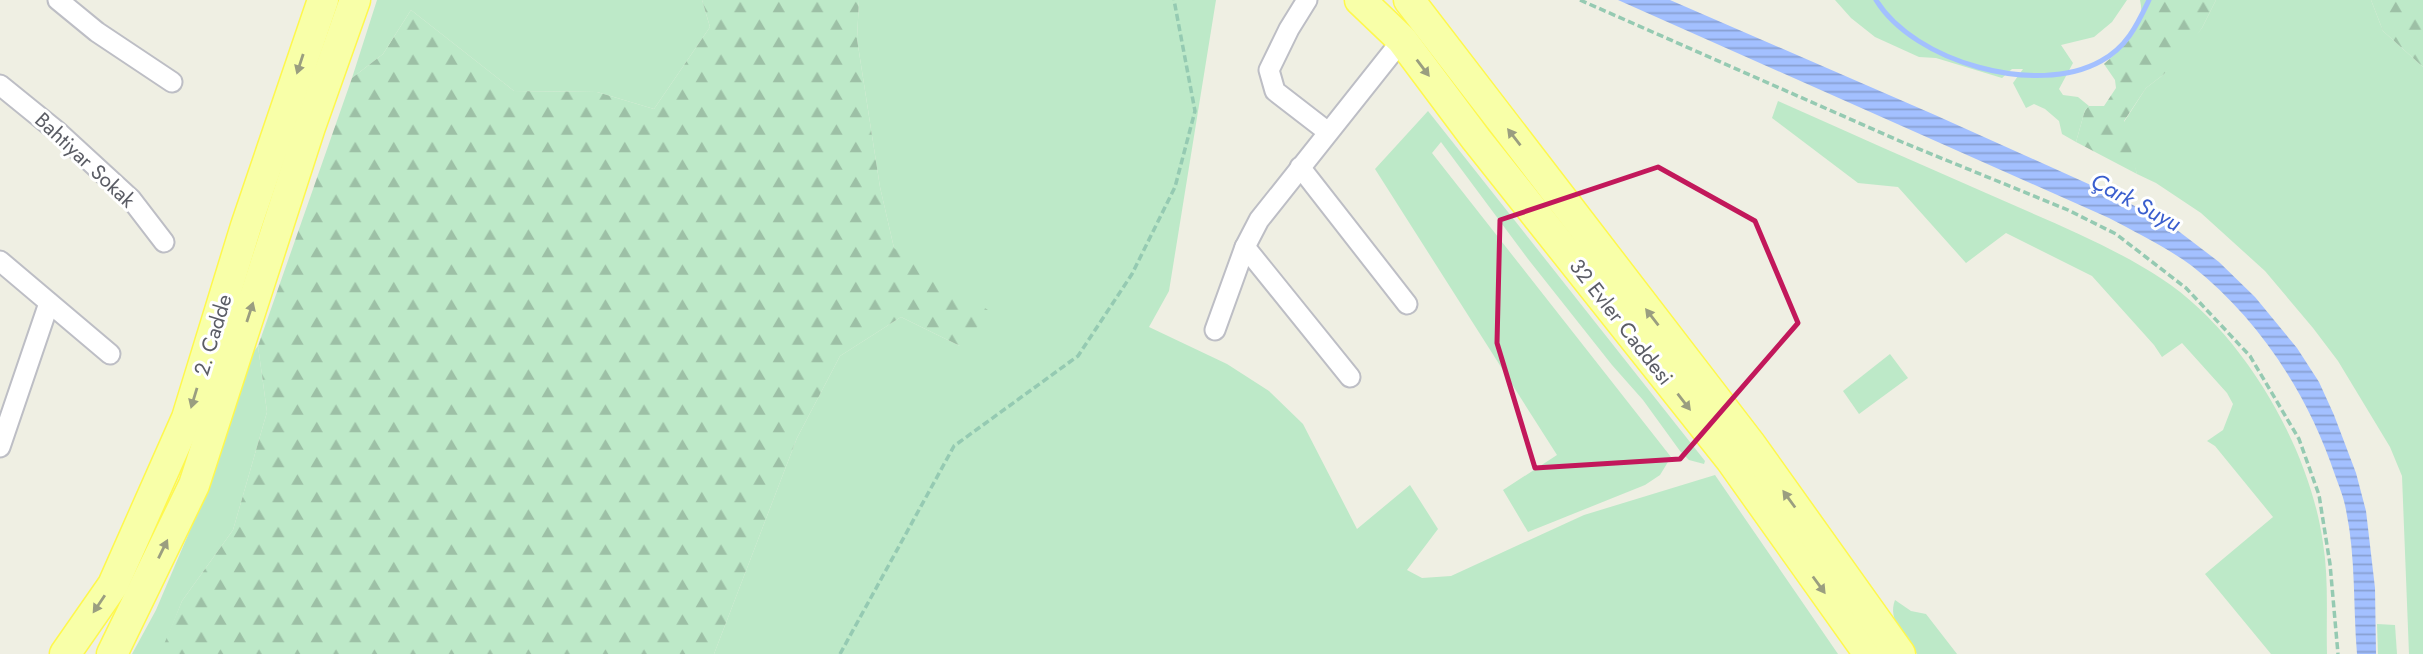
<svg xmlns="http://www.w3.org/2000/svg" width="2423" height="654" font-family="Jost,sans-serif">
	<defs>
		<pattern id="forest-firs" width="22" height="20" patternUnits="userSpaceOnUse" patternTransform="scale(1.75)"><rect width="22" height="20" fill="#bde9c8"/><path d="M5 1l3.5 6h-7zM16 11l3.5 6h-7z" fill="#9dc0a6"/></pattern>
		<pattern id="water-rules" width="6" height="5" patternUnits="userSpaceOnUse" patternTransform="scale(1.75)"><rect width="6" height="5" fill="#a3c0ff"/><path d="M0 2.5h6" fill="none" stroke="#889fd2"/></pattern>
	</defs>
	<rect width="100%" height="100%" fill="#efefe3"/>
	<g fill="#bde9c8">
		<polygon points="377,0 702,0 710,27 654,109 597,92 514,91 411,10 383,54 352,78"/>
		<polygon points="859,0 1216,0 1169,291 1149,327 1227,364 1269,391 1303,424 1357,529 1410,485 1438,529 1407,570 1422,578 1451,576 1584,515 1715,475 1838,654 714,654 797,438 840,356 901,317 960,346 894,248 880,187 857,39"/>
		<polygon points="1835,0 2127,0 2112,22 2094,37 2061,45 2073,63 2059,89 2063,95 2078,97 2089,106 2085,110 2076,142 2062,134 2059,121 2045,109 2034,104 2026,108 2013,83 2023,69 2012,69 2002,78 1936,58 1919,57 1875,37 1851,18"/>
		<polygon points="2216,0 2371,0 2383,31 2423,67 2423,654 2409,654 2402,476 2390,447 2338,361 2313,328 2265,271 2201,213 2156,183 2137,174 2122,125 2146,88 2163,75 2202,28"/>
		<path d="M1778 101C1848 132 1917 163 1986 193 2046 220 2107 243 2162 279 2243 332 2310 448 2323 543 2329 580 2326 617 2327 654H2271L2205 574 2273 517 2215 446 2207 441 2223 430 2233 404 2227 393 2182 343 2162 357 2154 345 2092 276 2006 233 1966 263 1898 187 1858 183 1772 118Z"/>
		<polygon points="1428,111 1705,461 1704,464 1689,460 1680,451 1643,400 1612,365 1528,259 1441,142 1432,153 1671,457 1660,475 1645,485 1528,532 1503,490 1557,455 1375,169"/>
		<polygon points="258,346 267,412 233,530 182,601 161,654 132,654 156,610 208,488 249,358"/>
		<polygon points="1890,354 1908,378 1859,414 1843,391"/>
		<path d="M1895 600 1911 611 1926 614 1957 654H1917C1906 638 1887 620 1895 600Z"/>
		<polygon points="2377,624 2395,625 2397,654 2378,654"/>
	</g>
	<g fill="url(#forest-firs)">
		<polygon points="702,0 859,0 857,39 880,187 894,248 991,312 960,346 901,317 840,356 797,438 714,654 160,654 182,601 233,530 267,412 258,346 352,78 383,54 411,10 514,91 597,92 654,109 710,27"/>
		<path d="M2140 0H2216L2202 28 2184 53 2163 75 2146 88 2124 121 2137 174 2076 142 2085 110 2089 106H2104L2116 88 2115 80 2104 64C2123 47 2147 28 2140 0Z"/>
		<polygon points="2371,0 2423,0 2423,67 2383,31"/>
	</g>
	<path fill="url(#water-rules)" d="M1618 0H1670L1935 115 2124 200 2177 230 2219 262 2255 297 2297 348 2319 382 2334 415 2356 473 2366 511 2375 588 2376 654H2357C2353 606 2356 558 2346 510 2344 498 2339 486 2335 475 2308 394 2259 319 2192 266 2166 247 2137 233 2109 218Z"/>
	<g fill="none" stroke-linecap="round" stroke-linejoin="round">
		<path stroke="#a3c0ff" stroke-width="5" d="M1876 0C1914 62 2037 97 2101 61 2127 47 2137 25 2149 0"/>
		<defs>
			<g id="street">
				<polyline points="58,0 97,32 172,82"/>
				<polyline points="1307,0 1289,29 1269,70 1275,91 1328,132"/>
				<polyline points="0,85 58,132 131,199 164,242"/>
				<polyline points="1300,167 1407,304"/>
				<polyline points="1245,247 1350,377"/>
				<polyline points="0,261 110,354"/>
				<polyline points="1215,330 1245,247 1259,220 1402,40"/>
				<polyline points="0,447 49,303"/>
			</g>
			<g id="primary">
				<polyline points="1360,0 1402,40 1476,139 1731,460 1869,654"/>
				<polyline points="1409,0 1751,445 1900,654"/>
				<polyline points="65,654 113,585 187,418 246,226 323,0"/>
				<polyline points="112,654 194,485 310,127 355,0"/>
			</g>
		</defs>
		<use href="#street" stroke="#bdbec5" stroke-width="23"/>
		<use href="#primary" stroke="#fef84d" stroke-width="33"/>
		<g stroke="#95cab2" stroke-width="3.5" stroke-dasharray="7 3.5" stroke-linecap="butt">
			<polyline points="1580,0 1902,142 2068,210 2116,234 2186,288 2250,356 2299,439 2319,495 2330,564 2338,654"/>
			<polyline points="840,654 954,446 1078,356 1132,274 1175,187 1195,111 1174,0"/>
		</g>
		<use href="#street" stroke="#fff" stroke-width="19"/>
		<use href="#primary" stroke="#f8ffa8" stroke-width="30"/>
	</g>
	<defs><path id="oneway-solid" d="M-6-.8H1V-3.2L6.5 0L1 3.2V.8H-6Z" transform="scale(1.75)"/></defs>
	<g fill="#9a9e80">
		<use href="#oneway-solid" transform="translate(300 64) rotate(108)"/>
		<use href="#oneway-solid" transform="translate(1423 68) rotate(53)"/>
		<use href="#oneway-solid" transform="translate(1514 137) rotate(-128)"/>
		<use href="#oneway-solid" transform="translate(250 312) rotate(-72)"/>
		<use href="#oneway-solid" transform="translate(1652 317) rotate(-128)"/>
		<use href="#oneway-solid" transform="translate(194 398) rotate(107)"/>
		<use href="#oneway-solid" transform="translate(1684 402) rotate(52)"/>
		<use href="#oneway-solid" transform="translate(1789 499) rotate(-126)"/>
		<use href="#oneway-solid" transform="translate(163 549) rotate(-64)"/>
		<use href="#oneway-solid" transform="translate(1819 585) rotate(54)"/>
		<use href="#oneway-solid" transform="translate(99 604) rotate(124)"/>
	</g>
	<path fill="none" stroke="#c2185b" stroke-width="5" stroke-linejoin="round" d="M1658 167 1755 221 1798 323 1680 459 1535 468 1497 343 1500 220Z"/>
	<g text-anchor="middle" stroke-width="6" stroke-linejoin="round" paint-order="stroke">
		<g font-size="21" fill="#5b5d65" stroke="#fff">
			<text transform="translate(85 160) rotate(43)" y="7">Bahtiyar Sokak</text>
			<text transform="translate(1621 322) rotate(52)" y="7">32 Evler Caddesi</text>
			<text transform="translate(213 335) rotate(-73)" y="7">2. Cadde</text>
		</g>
		<g font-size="23" font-style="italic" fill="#3a5ece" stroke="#fff">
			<text transform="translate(2136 202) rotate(28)" y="8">Çark Suyu</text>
		</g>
	</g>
</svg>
